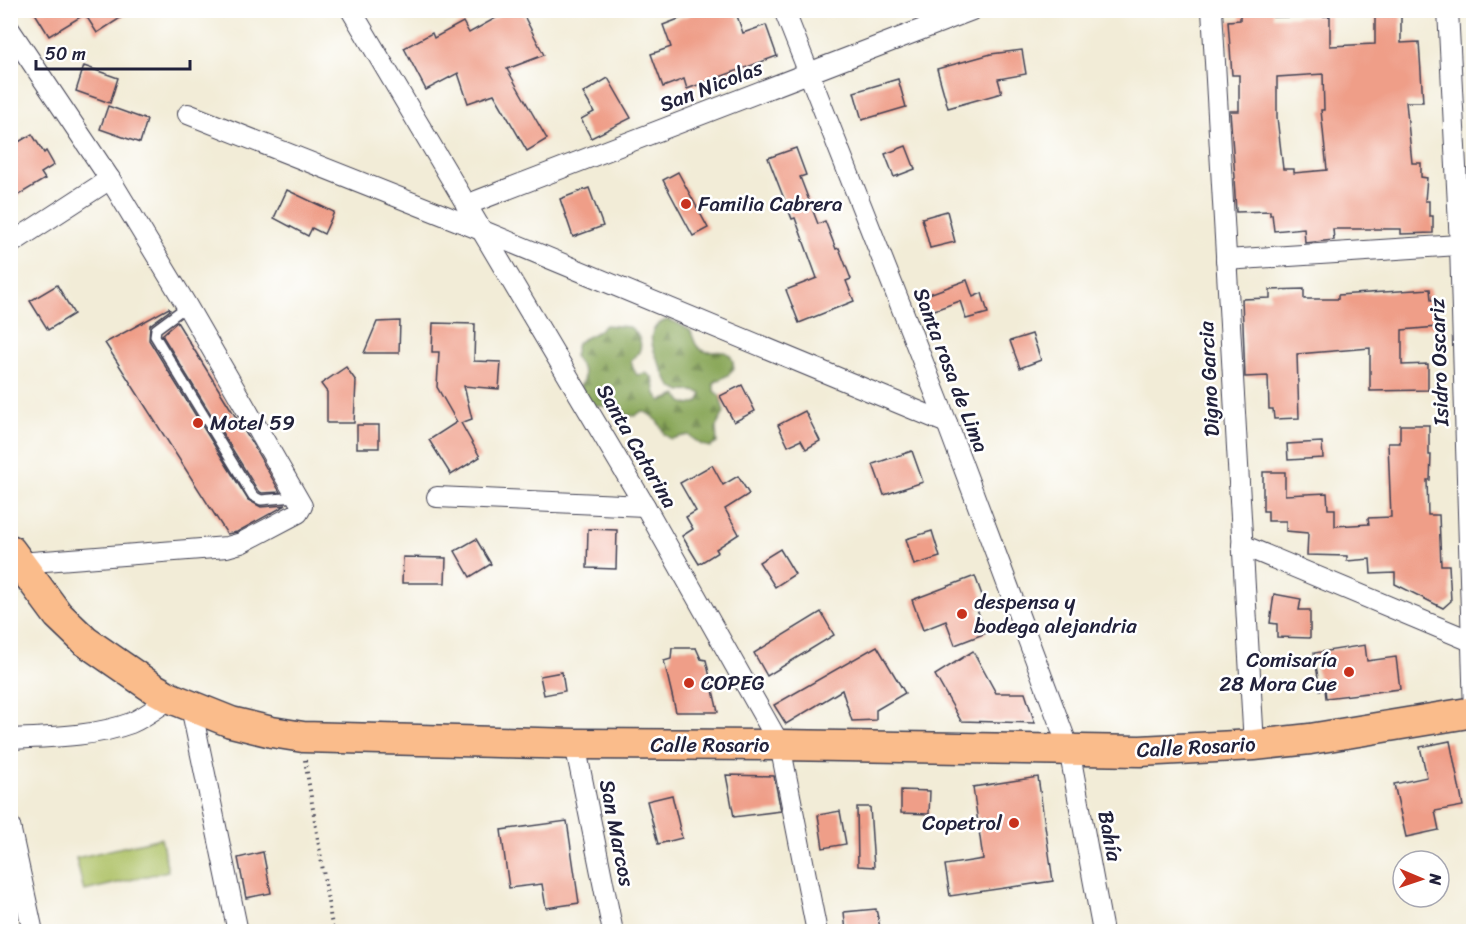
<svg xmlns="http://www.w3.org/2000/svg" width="1484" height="942" font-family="Sriracha,sans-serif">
	<defs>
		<pattern id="forest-firs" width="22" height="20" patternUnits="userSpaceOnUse" patternTransform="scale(1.5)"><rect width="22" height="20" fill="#8aa75a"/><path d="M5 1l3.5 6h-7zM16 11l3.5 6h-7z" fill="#70884c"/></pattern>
	</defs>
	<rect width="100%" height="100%" fill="#fff"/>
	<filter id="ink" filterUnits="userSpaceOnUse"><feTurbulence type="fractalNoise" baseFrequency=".0167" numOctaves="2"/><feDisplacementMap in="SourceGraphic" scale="12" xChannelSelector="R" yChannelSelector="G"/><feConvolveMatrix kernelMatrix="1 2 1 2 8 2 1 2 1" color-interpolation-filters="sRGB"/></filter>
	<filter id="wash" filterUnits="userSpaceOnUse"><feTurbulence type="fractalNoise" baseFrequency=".008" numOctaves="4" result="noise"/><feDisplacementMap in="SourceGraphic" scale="24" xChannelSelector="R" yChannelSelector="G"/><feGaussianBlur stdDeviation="1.35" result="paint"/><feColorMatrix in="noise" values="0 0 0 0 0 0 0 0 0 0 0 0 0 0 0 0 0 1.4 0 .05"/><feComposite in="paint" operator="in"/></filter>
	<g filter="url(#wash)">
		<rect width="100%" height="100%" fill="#f2ecd7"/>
		<path fill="url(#forest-firs)" stroke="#56644a" stroke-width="1.5" d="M667 320 675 322 690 330C693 335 694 343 698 347 710 360 731 339 734 368L728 375 714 383V391L720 396 724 413 716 427 717 443 710 447 702 445 688 435 671 439 664 434C661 424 653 414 642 411L635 416 627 415 622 408 590 405 580 386C589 372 581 368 574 356L577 343C586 336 597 335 605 325L630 327C642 337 646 350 631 360L633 368 637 375 646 373 653 378 656 394 661 401 677 395 682 402 690 405 698 402 702 394C693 388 683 394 675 389 668 385 667 379 664 373 656 356 639 329 667 320Z"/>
		<polygon fill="#adc165" stroke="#687250" stroke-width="1.5" points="161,838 168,871 84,891 76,858"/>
		<g id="blocks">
			<g fill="#ef9e88" fill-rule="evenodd">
				<polygon points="33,10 133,10 97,33 85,14 49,36"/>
				<polygon points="510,10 521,10 544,55 507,69 547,139 527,151 494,94 468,103 458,73 426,90 404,48 432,33 434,38 463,22 469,33"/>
				<polygon points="702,10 735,10 743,33 766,25 777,56 687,89 684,79 663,87 651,54 671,47 663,25"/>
				<path d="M1240 10H1273V17L1330 16V46L1375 44V10H1401V43L1419 42 1423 102H1406L1412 163H1421V177L1427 178 1425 201H1429V216H1433V233L1401 234V229H1333L1334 240 1305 243 1304 228 1274 231 1272 214 1270 215V211L1236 212 1234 179 1235 178 1230 111H1239V75H1232L1228 21 1240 20ZM1323 74 1324 110H1321L1327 170 1294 173V169H1283L1277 117V77Z"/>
				<polygon points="1022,50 1026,74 998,79 1002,93 948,108 937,69 991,54"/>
				<polygon points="84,66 118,78 110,103 76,91"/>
				<polygon points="608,78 631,118 591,138 581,119 594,112 583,93"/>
				<polygon points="898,79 906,107 862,120 854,92"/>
				<polygon points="108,106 147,120 140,143 100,129"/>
				<polygon points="32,134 44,153 46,151 54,165 41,173 45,179 10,200 10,147"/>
				<polygon points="906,146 915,169 894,177 885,154"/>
				<polygon points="796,148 806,175 800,177 818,224 825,221 836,249 839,248 851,279 846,281 854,301 799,323 786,290 817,278 795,218 792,219 768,158"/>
				<polygon points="678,172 708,228 693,236 663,180"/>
				<polygon points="589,188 603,226 573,237 560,199"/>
				<polygon points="287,190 334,212 324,234 312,228 308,236 274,218"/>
				<polygon points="947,211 955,242 930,248 922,218"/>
				<polygon points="967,280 973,297 982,293 988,313 966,319 960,301 926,313 921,297"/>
				<polygon points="57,285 74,314 48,330 30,301"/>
				<polygon points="1304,289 1304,299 1338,299 1338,295 1430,289 1431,300 1435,300 1437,327 1402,330 1402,365 1428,364 1428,390 1370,391 1370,348 1297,354 1299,418 1274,419 1273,409 1269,409 1268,376 1245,377 1242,299 1270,298 1270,290"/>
				<polygon points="169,308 170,310 150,325 149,340 248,500 261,507 286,505 237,532 227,534 105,343"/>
				<polygon points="400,321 399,353 364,353 377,322"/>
				<polygon points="177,322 250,440 280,492 262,493 258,491 162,335"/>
				<polygon points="433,323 475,324 474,361 501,362 499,389 464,386 472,419 461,423 480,457 451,475 429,440 457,422 437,387 439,352 432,352"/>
				<polygon points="1032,334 1041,360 1020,368 1010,341"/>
				<polygon points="346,367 356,381 354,423 327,423 327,392 321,384"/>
				<polygon points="742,385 755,411 734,422 720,396"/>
				<polygon points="805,411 820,441 806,449 801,440 788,446 778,425"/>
				<rect x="357" y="425" width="22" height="23"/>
				<polygon points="1400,425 1429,425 1429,455 1431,455 1430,480 1427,480 1428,515 1439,515 1441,565 1449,565 1451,601 1443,608 1395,584 1395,573 1371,574 1370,559 1347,561 1347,556 1307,555 1308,533 1286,531 1286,521 1268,521 1268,511 1263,511 1263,472 1285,472 1285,495 1327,493 1328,509 1335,509 1335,526 1369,524 1368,518 1391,517 1388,443 1400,443"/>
				<polygon points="1322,442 1323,458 1288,460 1287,444"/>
				<polygon points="912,451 923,482 884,495 873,464"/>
				<polygon points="712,465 723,485 738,476 749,494 725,509 739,534 716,549 718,552 699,564 682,536 693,529 686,517 696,511 680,483"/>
				<polygon points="588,529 617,530 616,569 587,568"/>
				<polygon points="932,531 940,557 914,565 906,539"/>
				<polygon points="476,539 491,564 470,577 455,551"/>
				<polygon points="780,549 795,574 775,587 759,562"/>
				<polygon points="403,557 446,558 445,583 402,583"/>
				<polygon points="975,576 986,606 977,609 986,633 955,645 946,621 923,630 912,600"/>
				<polygon points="1274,594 1301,599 1299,610 1310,610 1310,638 1277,637 1277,624 1270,623"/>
				<polygon points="821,612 834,635 767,676 754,653"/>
				<polygon points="1365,645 1367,661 1396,657 1400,689 1326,698 1325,689 1320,690 1314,653"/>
				<polygon points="877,646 905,693 876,710 876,720 852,721 842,690 786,724 774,705"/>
				<polygon points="672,648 696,648 701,659 706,660 718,712 676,712 664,661 671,659"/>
				<polygon points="973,651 996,693 1025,693 1035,723 961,721 935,675"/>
				<polygon points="562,672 565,691 544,695 540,676"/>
				<polygon points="1450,741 1463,806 1435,811 1439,830 1406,837 1394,784 1427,777 1420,747"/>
				<polygon points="726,775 774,776 781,811 734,817"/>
				<polygon points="1038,777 1053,881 950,896 945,865 983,859 973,787"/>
				<polygon points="901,790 930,791 929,814 901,813"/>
				<polygon points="672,795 682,838 658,844 647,801"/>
				<polygon points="857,807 870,807 874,867 858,866"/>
				<polygon points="840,811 846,844 823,848 818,815"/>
				<polygon points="567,821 579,903 546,908 542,884 509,888 501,830"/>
				<polygon points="263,852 271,893 246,898 238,858"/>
				<polygon points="876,909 881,932 846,932 844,912"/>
			</g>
		</g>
	</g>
	<g filter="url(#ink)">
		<use href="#blocks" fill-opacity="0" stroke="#414052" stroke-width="1.5"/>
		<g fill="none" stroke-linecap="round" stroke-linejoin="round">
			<defs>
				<polyline id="service" points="187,306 156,329 155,336 253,496 261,500 295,497"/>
				<g id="minor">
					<polyline points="351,10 645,506 780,745 817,932"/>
					<polyline points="784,10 947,423 1069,749 1103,932"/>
					<polyline points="1212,10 1254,745"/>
					<polyline points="1448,10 1460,245 1474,713"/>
					<polyline points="10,30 110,179 187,306 302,506 298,513 241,543 227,547 19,563"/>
					<polyline points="188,114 481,230 947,423"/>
					<polyline points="466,205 972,10"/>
					<polyline points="10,244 110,179"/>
					<polyline points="1226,260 1474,244"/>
					<polyline points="437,497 645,506"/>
					<polyline points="1242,545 1471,641"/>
					<polyline points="191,707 238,932"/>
					<path d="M10 739C51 737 93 737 131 723 145 717 159 706 171 698"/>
					<polyline points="575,744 613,932"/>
					<polyline points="10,826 33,932"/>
				</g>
				<polyline id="primary" points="10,550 58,615 85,641 153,688 171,698 231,722 272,732 303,737 575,744 780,745 1140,751 1254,745 1310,739 1474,712"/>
			</defs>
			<use href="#service" stroke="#414052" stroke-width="12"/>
			<use href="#minor" stroke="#414052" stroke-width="22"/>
			<use href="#primary" stroke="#414052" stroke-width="33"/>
			<polyline stroke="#414052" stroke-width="4" stroke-dasharray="1.5 4.5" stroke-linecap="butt" points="305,760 333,932"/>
			<use href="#service" stroke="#fff" stroke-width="9"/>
			<use href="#minor" stroke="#fff" stroke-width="20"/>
			<use href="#primary" stroke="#fabc8b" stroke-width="30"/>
		</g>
	</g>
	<g fill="#c8321e" stroke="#fff" stroke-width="2">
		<circle cx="686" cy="204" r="6"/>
		<circle cx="198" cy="423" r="6"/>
		<circle cx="962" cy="614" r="6"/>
		<circle cx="1349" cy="672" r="6"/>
		<circle cx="689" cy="683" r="6"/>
		<circle cx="1014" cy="823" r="6"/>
	</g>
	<g text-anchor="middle" stroke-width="5" stroke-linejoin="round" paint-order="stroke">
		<g font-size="21" fill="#22223b" stroke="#fff">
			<text transform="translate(711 86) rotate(-21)" y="7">San Nicolas</text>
			<text transform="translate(1439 362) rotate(-92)" y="7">Isidro Oscariz</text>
			<text transform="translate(951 370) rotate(69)" y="7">Santa rosa de Lima</text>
			<text transform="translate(1209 379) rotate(-93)" y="7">Digno Garcia</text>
			<text transform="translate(637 446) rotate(60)" y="7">Santa Catarina</text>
			<text x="710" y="752">Calle Rosario</text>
			<text transform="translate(1196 747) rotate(-3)" y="7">Calle Rosario</text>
			<text transform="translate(617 833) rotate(79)" y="7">San Marcos</text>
			<text transform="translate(1110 836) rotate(79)" y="7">Bahía</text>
		</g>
		<g font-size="21" fill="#22223b" stroke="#fff" text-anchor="start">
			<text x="698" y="211">Familia Cabrera</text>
			<text x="210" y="430">Motel 59</text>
			<text x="974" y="609">despensa y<tspan x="974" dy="24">bodega alejandria</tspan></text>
			<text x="1337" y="667" text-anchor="end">Comisaría<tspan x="1337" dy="24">28 Mora Cue</tspan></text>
			<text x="701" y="690">COPEG</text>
			<text x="1002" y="830" text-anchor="end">Copetrol</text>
		</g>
	</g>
	<rect width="1484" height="942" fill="none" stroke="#fff" stroke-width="36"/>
	<g transform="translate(1421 879) rotate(92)"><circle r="28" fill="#ffffff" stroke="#a7a7b1" stroke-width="1.5"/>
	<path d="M0-4.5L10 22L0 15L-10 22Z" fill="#c8321e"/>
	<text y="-9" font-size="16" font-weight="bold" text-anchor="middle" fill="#22223b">N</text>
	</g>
	<path d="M36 60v9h154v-9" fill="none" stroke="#22223b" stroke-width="3"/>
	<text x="45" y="60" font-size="18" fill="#22223b" stroke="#ffffff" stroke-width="4.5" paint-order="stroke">50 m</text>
</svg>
